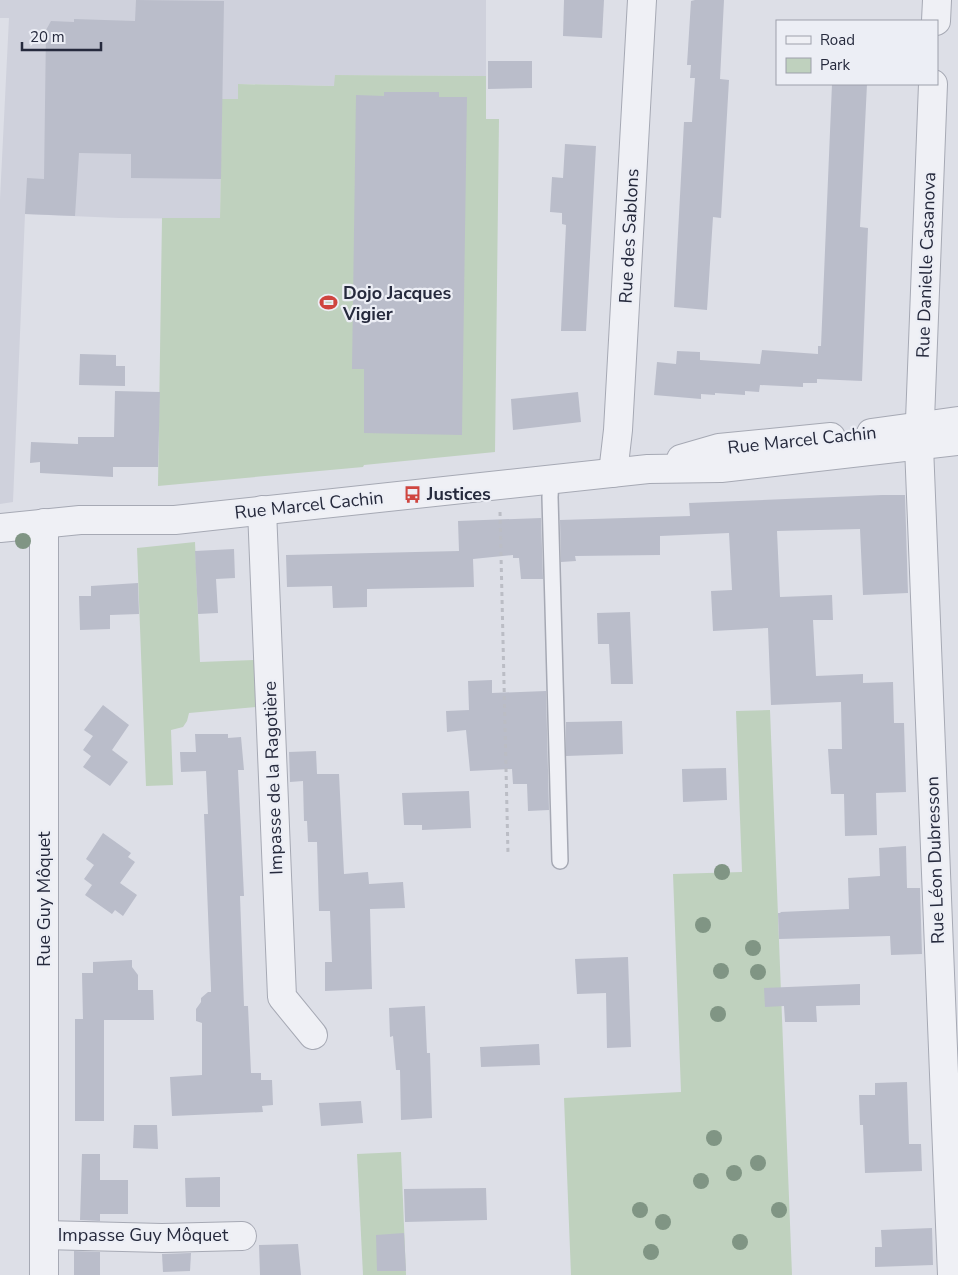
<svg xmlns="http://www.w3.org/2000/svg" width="958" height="1275" font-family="'Nunito Sans',sans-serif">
	<rect width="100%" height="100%" fill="#dddfe7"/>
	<polygon fill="#cfd1dc" points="0,0 486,0 486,76 335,75 335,86 239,84 239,99 222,100 220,219 119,218 25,214 13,502 0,504 0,199 9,18 0,18"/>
	<g fill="#bfd1be">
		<polygon points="335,75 486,76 486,119 499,119 495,452 364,465 363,467 158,486 162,218 220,218 222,99 238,99 238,84 334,86"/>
		<polygon points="195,542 200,662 254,660 256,707 189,713 187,721 183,727 171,730 173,785 146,786 137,548"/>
		<polygon points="770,710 792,1275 571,1275 564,1098 681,1092 673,874 742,872 736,711"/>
		<polygon points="401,1152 406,1275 363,1275 357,1154"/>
	</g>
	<g fill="#babdca">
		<polygon points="136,0 224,1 221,179 131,178 131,154 79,153 75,216 25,214 27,178 44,179 46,30 51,21 74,22 74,19 135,21"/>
		<polygon points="564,0 604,0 602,38 563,36"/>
		<polygon points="695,0 724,0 720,79 729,80 721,218 713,217 707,310 674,307 684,122 692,122 695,78 690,78 691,65 687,65 691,1"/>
		<polygon points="488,61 532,61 532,88 488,89"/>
		<polygon points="832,84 867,84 860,227 868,228 862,381 817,379 817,383 803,383 803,387 760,385 759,392 745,391 745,395 715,393 715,395 701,394 701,399 654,395 657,362 676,364 677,351 700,352 700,360 760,364 762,350 818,354 818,346 821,346"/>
		<polygon points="384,92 439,92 439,97 467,97 462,435 364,433 364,369 352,369 356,95 384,96"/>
		<polygon points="565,144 596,146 586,331 561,331 566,225 562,224 562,213 550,212 552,177 563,178"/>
		<polygon points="80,354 116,355 116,366 125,366 125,386 79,385"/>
		<polygon points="115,391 160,392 158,467 113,467 113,477 40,473 40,462 30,463 31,442 78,444 78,437 114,437"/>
		<polygon points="578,392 581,422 513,430 511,399"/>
		<polygon points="882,495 905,495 908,593 863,595 860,529 777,531 780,597 832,595 833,620 813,620 816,676 863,674 863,683 893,682 894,723 904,723 906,792 876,793 877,835 845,836 844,794 831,794 828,749 842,749 841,702 771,705 768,628 713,631 711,591 732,590 729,533 660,536 660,555 575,556 576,561 561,562 560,520 690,516 689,503"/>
		<polygon points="541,518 543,579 521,579 519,558 513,558 513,555 473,559 474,587 367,589 367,607 333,608 332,586 287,587 286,555 459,551 458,521"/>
		<polygon points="234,549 235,578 216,579 218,613 198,614 195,551"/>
		<polygon points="138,583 139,614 110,615 110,629 80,630 79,596 91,596 91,586"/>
		<polygon points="630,612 633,684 611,684 609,644 598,644 597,613"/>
		<polygon points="492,680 492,693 546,691 549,810 528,811 527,784 513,784 512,769 470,771 466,730 447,732 446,711 469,710 468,681"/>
		<polygon points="103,705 129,725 112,750 128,762 110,786 83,767 91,756 83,750 93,736 84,730"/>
		<polygon points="622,721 623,754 566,756 566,722"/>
		<polygon points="195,734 228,734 228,738 241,737 244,770 238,770 244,896 240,896 244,1006 248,1006 251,1073 261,1073 261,1080 272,1080 273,1105 262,1106 263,1112 172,1116 170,1077 202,1075 202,1023 196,1021 196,1009 201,1002 201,998 208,992 211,992 211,988 204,814 208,814 206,771 181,772 180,752 196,752"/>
		<polygon points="316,751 317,774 339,774 344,874 368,872 369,884 403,882 405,908 370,909 372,989 325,991 325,962 332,962 330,911 319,911 317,842 308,842 307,821 304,821 303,781 290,782 289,752"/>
		<polygon points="726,768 727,800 683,802 682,769"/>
		<polygon points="469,791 471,828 422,830 422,825 404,825 402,793"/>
		<polygon points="103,833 131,853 128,857 135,862 120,883 137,895 123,916 115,910 112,914 85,895 92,885 84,879 94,865 86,859"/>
		<polygon points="906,846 907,888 920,888 922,954 891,955 890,936 779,939 778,913 781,913 780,912 849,909 848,878 880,876 879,848"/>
		<polygon points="628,957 631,1047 607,1048 606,993 577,994 575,959"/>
		<polygon points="132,960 132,967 138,975 138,990 153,990 154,1020 104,1020 104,1121 75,1121 75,1019 83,1019 82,973 93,973 93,962"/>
		<polygon points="860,984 860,1005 816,1006 817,1022 785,1022 784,1006 765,1007 764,988"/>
		<polygon points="425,1006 427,1053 430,1053 432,1118 401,1120 400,1070 396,1070 393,1036 390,1037 389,1008"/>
		<polygon points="539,1044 540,1065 481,1067 480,1047"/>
		<polygon points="907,1082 909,1144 921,1144 922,1171 865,1173 863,1125 860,1125 859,1095 875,1095 875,1083"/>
		<polygon points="361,1101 363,1123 321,1126 319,1103"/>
		<polygon points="134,1125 157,1125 158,1149 133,1148"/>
		<polygon points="82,1154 100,1154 100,1180 128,1180 128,1214 100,1214 100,1221 80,1220"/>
		<polygon points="220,1177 220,1207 186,1207 185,1178"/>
		<polygon points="486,1188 487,1220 405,1222 404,1189"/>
		<polygon points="932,1228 933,1265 875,1267 875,1247 882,1247 881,1230"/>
		<polygon points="404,1233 406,1271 377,1271 376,1235"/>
		<polygon points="298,1244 301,1275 260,1275 259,1245"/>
		<polygon points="74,1251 100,1252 100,1275 74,1275"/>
		<polygon points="191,1253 190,1271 163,1272 162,1254"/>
	</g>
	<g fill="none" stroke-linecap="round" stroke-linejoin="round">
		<defs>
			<polyline id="service" points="551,480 550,497 560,861"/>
			<g id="minor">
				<polyline points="936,21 937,0"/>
				<polyline points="933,84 919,446 952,1275"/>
				<polyline points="613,473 618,430 642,0"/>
				<polyline points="262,510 282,997 313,1035"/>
				<polyline points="44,523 44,1275"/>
				<polyline points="44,1235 162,1238 242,1236"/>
			</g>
			<g id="tertiary">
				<polyline points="871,433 958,421"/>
				<polyline points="681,459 719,448 831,437"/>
				<polyline points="0,528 80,520 175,520 648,469 721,468 958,441"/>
			</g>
		</defs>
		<use href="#service" stroke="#a6a9b4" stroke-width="18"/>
		<use href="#minor" stroke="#a6a9b4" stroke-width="30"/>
		<use href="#tertiary" stroke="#a6a9b4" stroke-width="30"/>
		<polyline stroke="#bbbdc5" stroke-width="3" stroke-dasharray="4 4" stroke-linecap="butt" points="500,512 508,854"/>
		<use href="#service" stroke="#eff0f5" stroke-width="15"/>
		<use href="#minor" stroke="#eff0f5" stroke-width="28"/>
		<use href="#tertiary" stroke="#eff0f5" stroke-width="28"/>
	</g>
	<g fill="#809584">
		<circle cx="23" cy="541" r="8"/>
		<circle cx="722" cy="872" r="8"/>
		<circle cx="703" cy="925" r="8"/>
		<circle cx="753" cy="948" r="8"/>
		<circle cx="721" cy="971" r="8"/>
		<circle cx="758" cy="972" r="8"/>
		<circle cx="718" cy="1014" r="8"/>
		<circle cx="714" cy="1138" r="8"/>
		<circle cx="758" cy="1163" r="8"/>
		<circle cx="734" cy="1173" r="8"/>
		<circle cx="701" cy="1181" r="8"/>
		<circle cx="640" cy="1210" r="8"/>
		<circle cx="779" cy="1210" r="8"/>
		<circle cx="663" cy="1222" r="8"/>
		<circle cx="740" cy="1242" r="8"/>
		<circle cx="651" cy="1252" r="8"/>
	</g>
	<defs>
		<symbol id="stadium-bare" viewBox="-9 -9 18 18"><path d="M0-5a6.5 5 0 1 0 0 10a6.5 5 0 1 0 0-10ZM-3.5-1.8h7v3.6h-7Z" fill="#cf453f" stroke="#eceef5" stroke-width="2.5" paint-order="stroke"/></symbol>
		<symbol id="bus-bare" viewBox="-9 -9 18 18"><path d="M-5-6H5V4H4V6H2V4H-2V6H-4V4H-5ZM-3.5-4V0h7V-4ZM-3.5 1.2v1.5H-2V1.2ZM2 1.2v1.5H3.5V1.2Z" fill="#cf453f" stroke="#eceef5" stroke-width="2.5" paint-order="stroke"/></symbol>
	</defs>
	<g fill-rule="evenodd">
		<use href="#stadium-bare" x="316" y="290" width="25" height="25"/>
		<use href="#bus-bare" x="400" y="482" width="25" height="25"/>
	</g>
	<g text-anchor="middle" stroke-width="4.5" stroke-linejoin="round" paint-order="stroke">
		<g font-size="18" fill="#262a3d" stroke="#eceef5">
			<text transform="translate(629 236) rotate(-87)" y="6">Rue des Sablons</text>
			<text transform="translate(926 265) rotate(-88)" y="6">Rue Danielle Casanova</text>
			<text transform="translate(802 440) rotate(-6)" y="6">Rue Marcel Cachin</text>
			<text transform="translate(309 505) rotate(-6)" y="6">Rue Marcel Cachin</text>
			<text transform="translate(273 778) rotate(-92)" y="6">Impasse de la Ragotière</text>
			<text transform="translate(935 860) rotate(-92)" y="6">Rue Léon Dubresson</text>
			<text transform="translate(44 899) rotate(-90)" y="6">Rue Guy Môquet</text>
			<text x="143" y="1241">Impasse Guy Môquet</text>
		</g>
		<g font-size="18" font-weight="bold" fill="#262a3d" stroke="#eceef5" text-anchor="start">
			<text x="343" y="299">Dojo Jacques<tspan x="343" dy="21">Vigier</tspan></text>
			<text x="427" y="500">Justices</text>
		</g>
	</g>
	<rect x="776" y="20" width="162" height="65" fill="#eceef5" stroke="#9da0ab"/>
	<rect x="786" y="36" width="25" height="8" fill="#eff0f5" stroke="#9da0ab"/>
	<text x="820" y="45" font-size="15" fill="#262a3d">Road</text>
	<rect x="786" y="58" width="25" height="15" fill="#bfd1be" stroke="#9da0ab"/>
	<text x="820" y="70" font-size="15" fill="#262a3d">Park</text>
	<path d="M22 42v8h79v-8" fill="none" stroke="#262a3d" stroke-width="2.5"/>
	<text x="30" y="42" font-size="15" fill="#262a3d" stroke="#eceef5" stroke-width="4" paint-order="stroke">20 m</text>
</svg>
